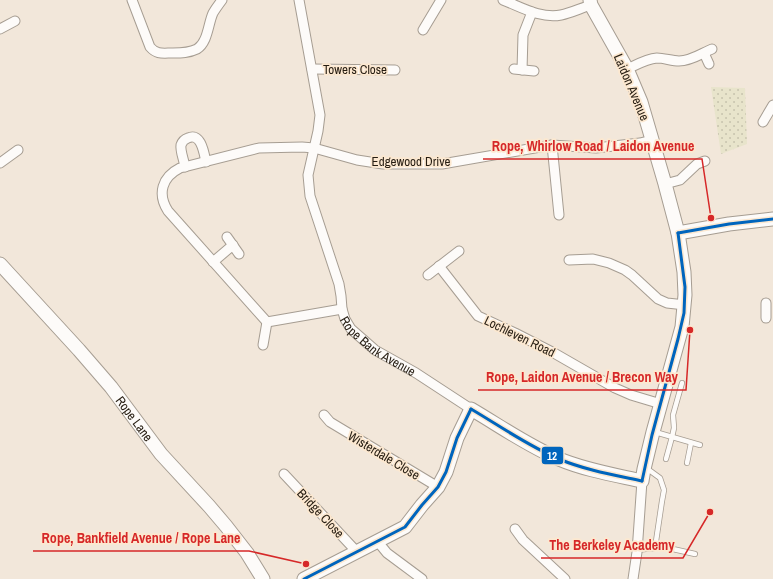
<svg xmlns="http://www.w3.org/2000/svg" width="773" height="579" font-family="'Archivo Narrow',sans-serif">
	<defs>
		<pattern id="grass-dots" width="8" height="8" patternUnits="userSpaceOnUse"><rect width="8" height="8" fill="#e8e4cb"/><path d="M2 2h.1M6 6h.1" fill="none" stroke="#c7c3ad" stroke-width="1.8" stroke-linecap="round"/></pattern>
	</defs>
	<rect width="100%" height="100%" fill="#f2e7da"/>
	<polygon fill="url(#grass-dots)" points="711,87 745,88 747,144 721,154"/>
	<g fill="none" stroke-linecap="round" stroke-linejoin="round">
		<defs>
			<g id="lane">
				<polyline points="655,432 700,445"/>
				<polyline points="666,459 672,437 674,428 673,415 682,383"/>
				<polyline points="687,463 691,443"/>
				<polyline points="655,545 695,554"/>
				<polyline points="637,550 655,548 662,501 664,490 660,478 649,470 646,469"/>
			</g>
			<g id="street">
				<path d="M132 0 150 47C157 55 163 53 173 53 181 53 189 53 197 49 208 42 208 24 213 13 216 8 219 4 222 0"/>
				<path id="s1" d="M299 0 320 115 318 131 308 175 310 196 339 284 341 296 342 309 345 319 351 329 375 350 416 373 471 409"/>
				<path d="M503 0C521 7 541 19 561 15 571 13 581 8 591 5"/>
				<polyline points="0,29 15,21"/>
				<polyline points="423,30 441,0"/>
				<polyline points="704,53 709,64"/>
				<polyline points="312,69 395,70"/>
				<polyline points="514,69 534,71"/>
				<path d="M627 69C636 65 646 59 657 58 664 58 672 61 679 61 691 61 702 53 712 49"/>
				<polyline points="522,70 523,35 532,12"/>
				<polyline points="763,122 773,105"/>
				<polyline points="552,145 559,215"/>
				<polyline points="0,163 18,150"/>
				<path d="M185 167C184 160 180 151 181 145 182 142 185 139 188 138 201 132 204 153 206 162"/>
				<polyline points="665,184 680,180 697,164 705,161"/>
				<polyline points="227,237 239,254"/>
				<polyline points="569,260 593,259 609,263 625,270 632,275 658,299 667,303 685,305"/>
				<polyline points="213,262 233,245"/>
				<polyline points="439,266 478,316 515,333 554,353 615,388 631,395 661,404"/>
				<polyline points="428,275 459,251"/>
				<polyline points="766,303 766,318"/>
				<path d="M342 309 267 322 168 211C157 194 162 177 180 168L259 148 302 147 314 148 357 160 383 164H442L552 145 596 148 640 143 652 140"/>
				<polyline points="263,345 267,322"/>
				<polyline points="324,415 330,422 438,487"/>
				<polyline points="284,474 357,552"/>
				<polyline points="515,529 523,540 565,579"/>
				<polyline points="378,542 387,553 422,579"/>
				<polyline points="633,579 637,552 642,481"/>
			</g>
			<g id="secondary">
				<polyline points="678,233 729,224 773,219"/>
				<path id="s2" d="M0 264 79 350 111 387 161 454 209 506 226 526 247 553 263 579"/>
				<path d="M304 579 405 527 422 505 438 487 446 472 457 438 471 409C500 426 528 446 559 459 585 470 615 475 642 481L644 469 653 432 682 327 685 295 684 272 678 233 665 184 641 102 627 69 591 5 590 0"/>
			</g>
		</defs>
		<use href="#lane" stroke="#a69d92" stroke-width="6"/>
		<use href="#street" stroke="#a69d92" stroke-width="11"/>
		<use href="#secondary" stroke="#a69d92" stroke-width="15"/>
		<use href="#lane" stroke="#fdfbf9" stroke-width="4.5"/>
		<use href="#street" stroke="#fdfbf9" stroke-width="9"/>
		<use href="#secondary" stroke="#fdfbf9" stroke-width="13"/>
		<defs>
			<g id="bus-1">
				<polyline points="678,233 729,224 773,219"/>
				<path d="M471 409C500 426 528 446 559 459 585 470 614 475 642 481"/>
				<polyline points="642,481 652,435 678,339 684,313 685,287 678,233"/>
				<polyline points="304,579 405,527 422,505 438,487 446,472 457,438 471,409"/>
			</g>
		</defs>
		<use href="#bus-1" stroke="#fce8d0" stroke-width="6"/>
		<use href="#bus-1" stroke="#0065bd" stroke-width="3"/>
	</g>
	<g text-anchor="middle" stroke-width="3.5" stroke-linejoin="round" paint-order="stroke">
		<g font-size="13" fill="#261d12" stroke="#fce8d0">
			<text x="355" y="74">Towers Close</text>
			<text transform="translate(632 87) rotate(67)" y="5">Laidon Avenue</text>
			<text x="411" y="166">Edgewood Drive</text>
			<text transform="translate(520 336) rotate(26)" y="5">Lochleven Road</text>
			<text dy="5" stroke="none"><textPath href="#s1" startOffset="371">Rope Bank Avenue</textPath></text>
			<text dy="5" stroke="none"><textPath href="#s2" startOffset="205">Rope Lane</textPath></text>
			<text transform="translate(384 455) rotate(31)" y="5">Wisterdale Close</text>
			<text transform="translate(321 513) rotate(47)" y="5">Bridge Close</text>
		</g>
	</g>
	<path fill="none" stroke="#d62828" stroke-width="1.5" d="M711 218L702 159H483M690 330L686 390H478M306 564L249 551H33M710 512L683 558H541"/>
	<g fill="#d62828" stroke="#fce8d0" stroke-width="1.5">
		<circle cx="711" cy="218" r="4"/>
		<circle cx="690" cy="330" r="4"/>
		<circle cx="306" cy="564" r="4"/>
		<circle cx="710" cy="512" r="4"/>
	</g>
	<g font-size="14" text-anchor="middle" font-weight="bold" fill="#d62828" stroke="#fce8d0" stroke-width="3.5" stroke-linejoin="round" paint-order="stroke">
		<text x="593" y="151">Rope, Whirlow Road / Laidon Avenue</text>
		<text x="582" y="382">Rope, Laidon Avenue / Brecon Way</text>
		<text x="141" y="543">Rope, Bankfield Avenue / Rope Lane</text>
		<text x="612" y="550">The Berkeley Academy</text>
	</g>
	<rect stroke="#fce8d0" stroke-width="1.5" x="541" y="446" width="23" height="19" rx="4" fill="#0065bd"/>
	<g font-size="11" text-anchor="middle" font-weight="bold" fill="#fff">
		<text x="552" y="460">12</text>
	</g>
</svg>
